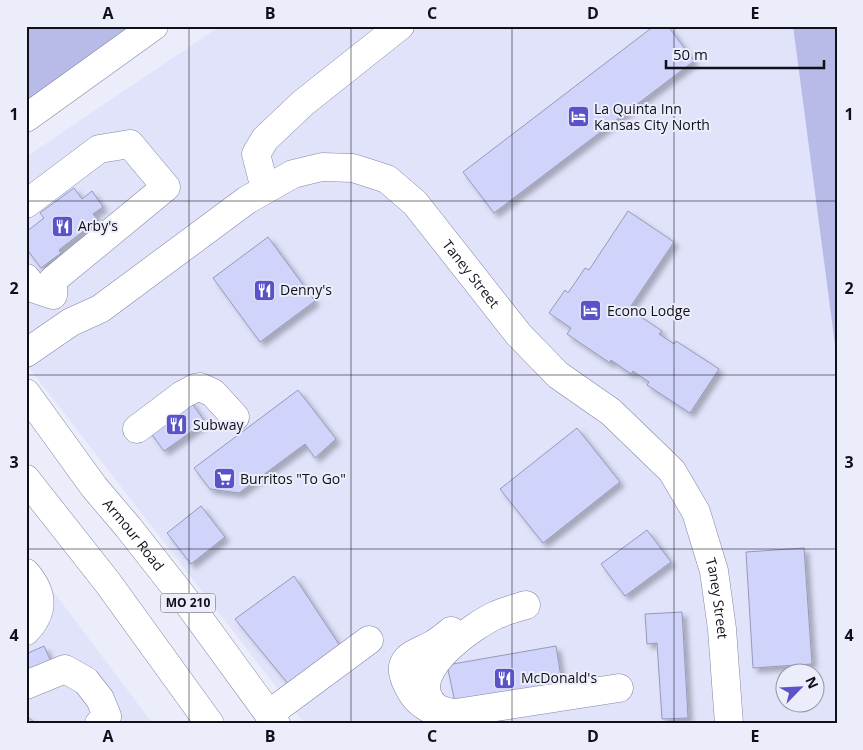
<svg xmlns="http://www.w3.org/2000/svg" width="863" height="750" font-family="'Open Sans',sans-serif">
	<defs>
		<filter id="shadow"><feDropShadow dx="4.5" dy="4.5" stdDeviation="2.5" flood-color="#0004"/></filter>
	</defs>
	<rect width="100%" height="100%" fill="#ebedfa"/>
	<g fill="#e1e3fb" fill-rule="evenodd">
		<path d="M220 26H793L837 360V724H305L26 364V157ZM786 672H816V702H786Z"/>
		<polygon points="26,555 153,724 26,724"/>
	</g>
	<g fill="#b8bbe7">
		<polygon points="26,26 132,26 26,105"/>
		<polygon points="793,26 837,26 837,360"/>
	</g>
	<g fill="#d0d3fa" stroke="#9799b8" filter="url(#shadow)">
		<polygon points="654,26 668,26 694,61 494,213 463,172"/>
		<polygon points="74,188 82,199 92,191 103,207 93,214 98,220 59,250 61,253 41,268 26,248 26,232 44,218 40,213"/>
		<polygon points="628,211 674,242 629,309 662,331 659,334 674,344 676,341 719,369 690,413 647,385 649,382 633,371 631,374 611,360 610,363 567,334 571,328 549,313 565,290 568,293 585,268 589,270"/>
		<polygon points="268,237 315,301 260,342 213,278"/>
		<polygon points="298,390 336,439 315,458 305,444 239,493 210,489 194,468"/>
		<polygon points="189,399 205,422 164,451 148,429"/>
		<polygon points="577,428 620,482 543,543 500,489"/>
		<polygon points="201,506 225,537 191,564 167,533"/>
		<polygon points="647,530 671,562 625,596 601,564"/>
		<polygon points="804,548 812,664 753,668 746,552"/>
		<polygon points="294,576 342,649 290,686 235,619"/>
		<polygon points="682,612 688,718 662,719 657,643 647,644 645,614"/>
		<polygon points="44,646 52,664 26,675 26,654"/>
		<polygon points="556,646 563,690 456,707 447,665"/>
		<polygon points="26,716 37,724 26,724"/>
	</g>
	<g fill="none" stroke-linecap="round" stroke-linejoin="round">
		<defs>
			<g id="minor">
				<polyline points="265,189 256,154 265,139 303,103 400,26"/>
				<polyline points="26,204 99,149 130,144 166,187 53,280 53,295 35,289 26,278"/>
				<path id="s1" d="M26 353 71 322 100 309 247 200 293 174 322 167 353 168 387 179 415 203 519 335 558 375 611 412 672 471 696 512 714 571 722 629 729 724"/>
				<polyline points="137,429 182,395 195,388 200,387 213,393 235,417"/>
				<path d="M26 573C43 593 45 611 26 631"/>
				<path d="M526 605C516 608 505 611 496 615 473 626 418 664 427 694 431 708 443 712 456 713L619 688"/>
				<polyline points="26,685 65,669 86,681 100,699 107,716 99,724"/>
				<path d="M432 710C421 705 413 697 408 686 393 658 413 655 432 645 439 641 445 636 451 631"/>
				<polyline points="269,714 369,640"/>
			</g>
			<g id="highway">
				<polyline points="26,118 154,26"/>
				<path id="s2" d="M26 393 94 487 128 527 190 606 276 724"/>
				<polyline points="26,479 108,583 210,724"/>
			</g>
		</defs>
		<use href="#minor" stroke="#8385a3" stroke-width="29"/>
		<use href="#highway" stroke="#8385a3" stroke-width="29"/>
		<use href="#minor" stroke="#fff" stroke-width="28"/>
		<use href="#highway" stroke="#fff" stroke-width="28"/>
	</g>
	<path fill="none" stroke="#10101b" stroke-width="1" stroke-opacity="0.55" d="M189 26V724M351 26V724M512 26V724M674 26V724M26 201H837M26 375H837M26 549H837"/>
	<defs>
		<symbol id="hotel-square" viewBox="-11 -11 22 22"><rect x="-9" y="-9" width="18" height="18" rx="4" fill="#5b51c9" stroke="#ebedfa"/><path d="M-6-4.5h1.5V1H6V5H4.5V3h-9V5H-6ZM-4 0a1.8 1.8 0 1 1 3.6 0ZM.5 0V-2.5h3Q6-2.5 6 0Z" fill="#fff"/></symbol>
		<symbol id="restaurant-square" viewBox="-11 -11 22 22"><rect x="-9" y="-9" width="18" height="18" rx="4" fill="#5b51c9" stroke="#ebedfa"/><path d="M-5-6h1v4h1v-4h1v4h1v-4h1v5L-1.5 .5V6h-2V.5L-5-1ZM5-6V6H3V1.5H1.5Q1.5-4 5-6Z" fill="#fff"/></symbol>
		<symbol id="supermarket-square" viewBox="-11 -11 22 22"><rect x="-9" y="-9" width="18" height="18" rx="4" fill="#5b51c9" stroke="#ebedfa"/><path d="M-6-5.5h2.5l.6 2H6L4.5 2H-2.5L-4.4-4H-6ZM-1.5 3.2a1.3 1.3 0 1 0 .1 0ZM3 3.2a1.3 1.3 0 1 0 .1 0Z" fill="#fff"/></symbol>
	</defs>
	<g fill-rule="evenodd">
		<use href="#hotel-square" x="566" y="104" width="25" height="25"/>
		<use href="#restaurant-square" x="50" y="214" width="25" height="25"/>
		<use href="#restaurant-square" x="252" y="278" width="25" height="25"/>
		<use href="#hotel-square" x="578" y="298" width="25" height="25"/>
		<use href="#restaurant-square" x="164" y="412" width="25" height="25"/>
		<use href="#supermarket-square" x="212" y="466" width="25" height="25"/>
		<use href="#restaurant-square" x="492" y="666" width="25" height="25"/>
	</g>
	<g text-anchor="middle" stroke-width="4" stroke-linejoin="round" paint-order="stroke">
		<rect fill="#ebedfa" stroke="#52525e" stroke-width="1" x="160.5" y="593.5" width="55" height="19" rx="4"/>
		<g font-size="12" font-weight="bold" fill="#10101b">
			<text x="188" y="607">MO 210</text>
		</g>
		<g font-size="14" fill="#10101b" stroke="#ebedfa" text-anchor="start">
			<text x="594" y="114">La Quinta Inn<tspan x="594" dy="16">Kansas City North</tspan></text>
			<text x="78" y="231">Arby's</text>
			<text x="280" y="295">Denny's</text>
			<text x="607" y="316">Econo Lodge</text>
			<text x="193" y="430">Subway</text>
			<text x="240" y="484">Burritos "To Go"</text>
			<text x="521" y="683">McDonald's</text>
		</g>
		<g font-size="14" fill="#10101b" stroke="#ebedfa">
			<text dy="5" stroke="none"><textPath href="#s1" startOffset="546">Taney Street</textPath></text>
			<text dy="5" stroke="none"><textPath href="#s2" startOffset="178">Armour Road</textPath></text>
			<text dy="5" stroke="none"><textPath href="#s1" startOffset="966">Taney Street</textPath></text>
		</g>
	</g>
	<rect width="863" height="750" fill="none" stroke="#ebedfa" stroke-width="55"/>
	<g transform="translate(800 688) rotate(66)"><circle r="24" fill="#ebedfa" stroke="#9395a1"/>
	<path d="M0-4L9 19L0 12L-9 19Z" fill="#5b51c9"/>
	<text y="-8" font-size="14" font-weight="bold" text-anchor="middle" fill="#10101b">N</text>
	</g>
	<path d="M666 60v8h158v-8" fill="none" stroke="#10101b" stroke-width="2.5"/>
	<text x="673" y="60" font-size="15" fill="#10101b" stroke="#ebedfa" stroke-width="4" paint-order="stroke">50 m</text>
	<rect x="28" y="28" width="808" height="694" fill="none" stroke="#10101b" stroke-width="2"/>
	<g font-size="16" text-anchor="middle" font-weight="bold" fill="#10101b">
		<text x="108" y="19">A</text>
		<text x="270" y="19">B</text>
		<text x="432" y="19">C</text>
		<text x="593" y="19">D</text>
		<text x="755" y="19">E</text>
		<text x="14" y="120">1</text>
		<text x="849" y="120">1</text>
		<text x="14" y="294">2</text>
		<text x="849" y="294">2</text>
		<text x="14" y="468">3</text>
		<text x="849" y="468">3</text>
		<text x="14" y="641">4</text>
		<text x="849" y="641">4</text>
		<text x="108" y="742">A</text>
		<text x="270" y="742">B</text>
		<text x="432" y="742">C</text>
		<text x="593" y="742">D</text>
		<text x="755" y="742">E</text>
	</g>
</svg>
